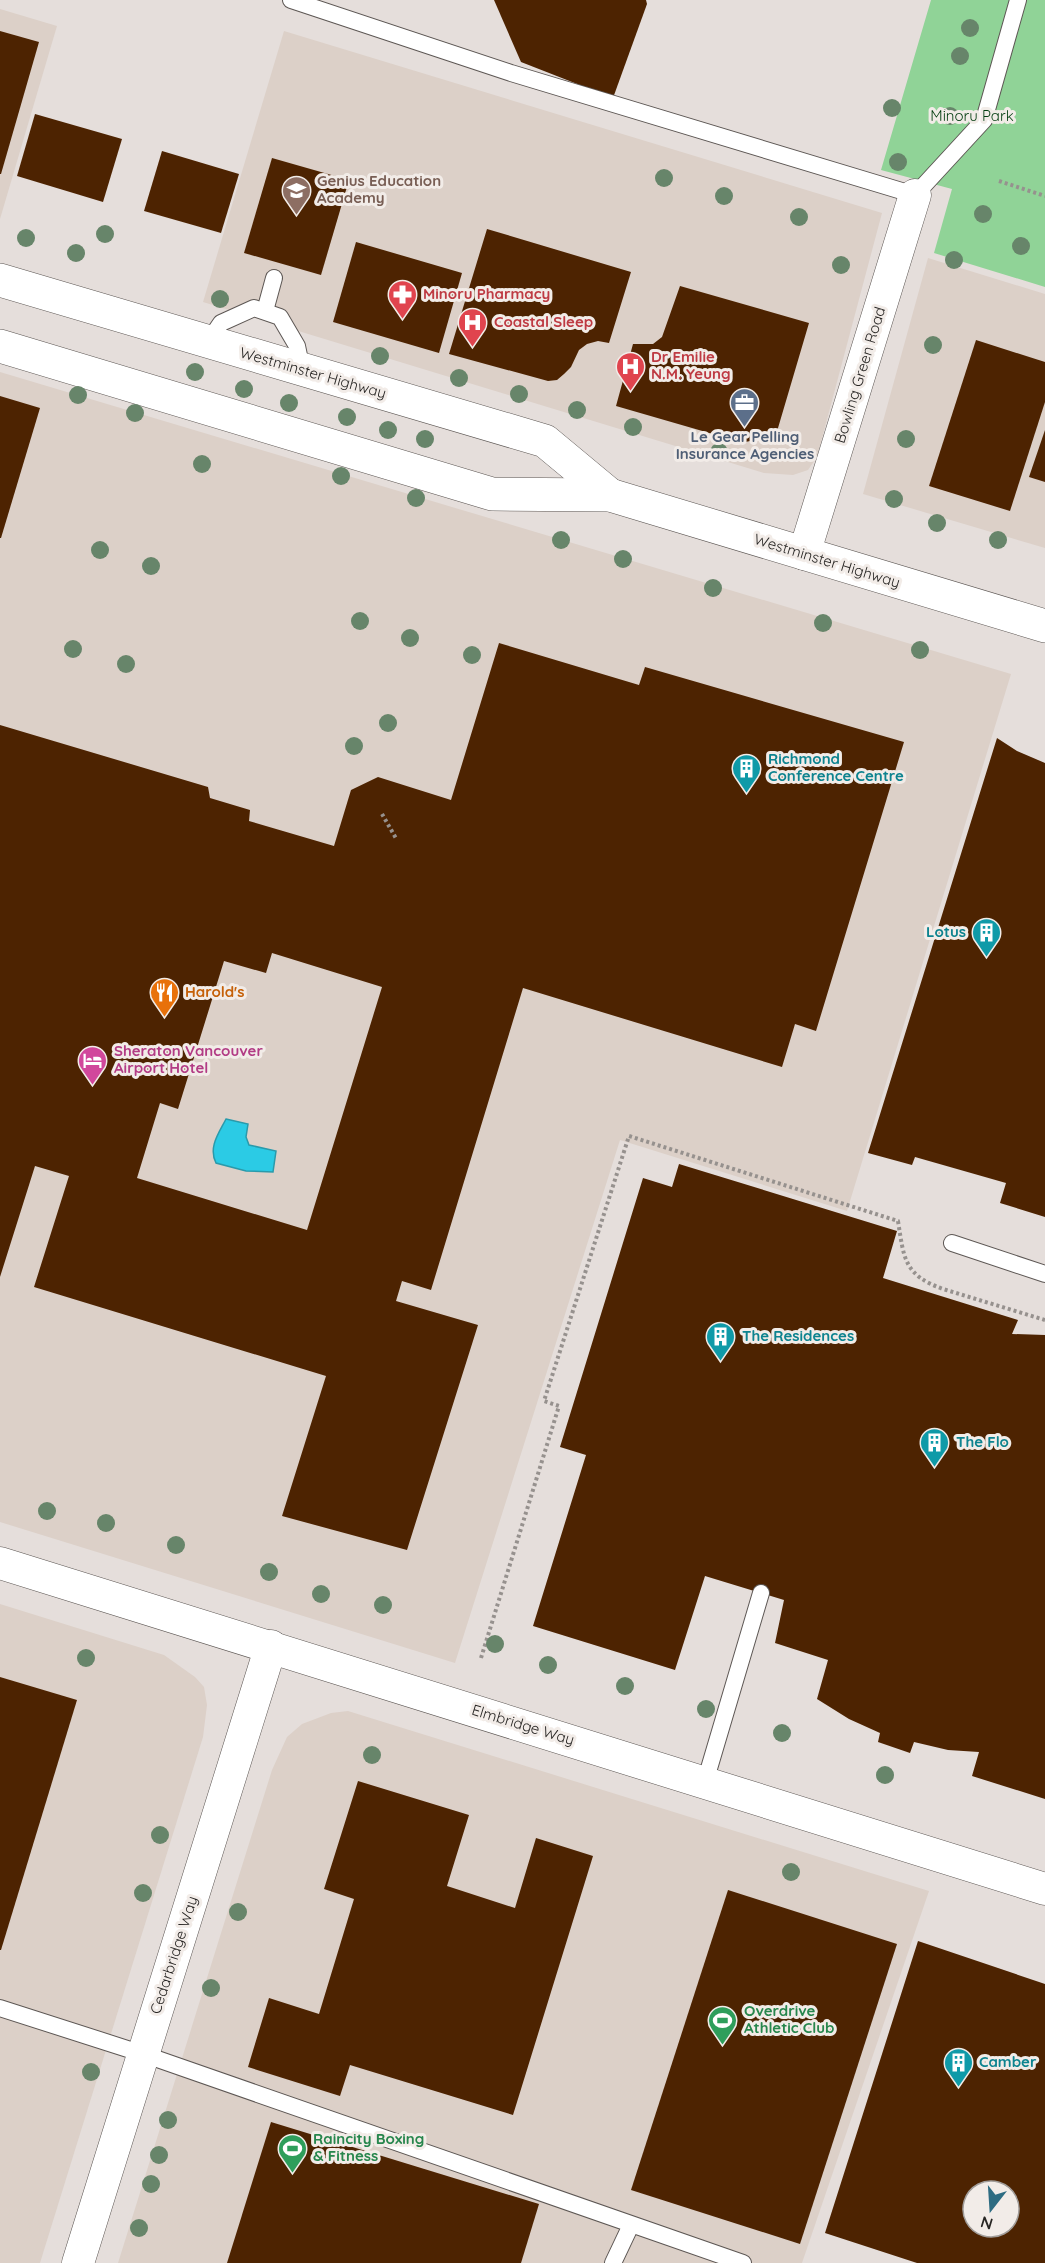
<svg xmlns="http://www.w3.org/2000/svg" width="1045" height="2263" font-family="Quicksand,sans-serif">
	<rect width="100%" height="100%" fill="#e5dedb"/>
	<g fill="#dcd0c8">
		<polygon points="0,9 57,26 0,219"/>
		<polygon points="284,31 882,213 817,457 808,470 793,475 764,473 203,302"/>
		<polygon points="928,258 1045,294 1045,548 863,494"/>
		<polygon points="0,372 1011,674 847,1211 620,1140 455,1663 0,1522"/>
		<polygon points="0,1604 164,1655 195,1677 204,1687 207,1705 203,1737 40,2263 0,2263"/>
		<polygon points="348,1711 929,1891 802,2263 118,2263 272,1770 287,1737 302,1724 331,1713"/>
	</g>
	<polygon fill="#90d397" points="931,0 1045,0 1045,287 934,253 952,189 881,170"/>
	<path fill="#2bcbe5" stroke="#2a9aab" stroke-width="1.5" d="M226 1119 248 1124 246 1137 249 1145 276 1151 273 1172 246 1171 216 1163C208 1147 219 1133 226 1119Z"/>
	<g fill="#4d2301" fill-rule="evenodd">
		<polygon points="494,0 646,0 647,4 613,98 521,62"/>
		<polygon points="0,31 39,42 1,174 0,174"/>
		<polygon points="35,114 122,139 103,202 17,176"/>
		<polygon points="162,151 239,174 221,233 144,211"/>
		<polygon points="272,158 349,180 321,275 244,253"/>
		<polygon points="487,229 631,272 609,343 598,341 587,344 579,350 571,367 564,374 557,380 548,381 449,354"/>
		<polygon points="356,242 462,273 439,353 333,322"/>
		<polygon points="680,286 809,323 778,428 766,438 745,442 730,439 616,406 633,344 653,344 662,337"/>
		<polygon points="976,340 1045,362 1045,402 1010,511 929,486"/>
		<polygon points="0,396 40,408 1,538 0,538"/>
		<polygon points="1045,430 1045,482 1029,477"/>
		<path d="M499 643 639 685 645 667 904 742 816 1031 795 1024 782 1067 523 988 431 1290 402 1281 396 1301 478 1325 407 1550 282 1516 326 1376 34 1287 69 1176 35 1166 0 1277V725L208 787 210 798 250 810 249 821 334 846 351 790 378 777 451 800ZM272 953 382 987 307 1230 137 1178 160 1103 178 1109 224 961 266 973Z"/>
		<polygon points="997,738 1017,751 1045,763 1045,1217 1000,1203 1006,1183 915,1157 912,1165 868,1153"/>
		<polygon points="679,1164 897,1231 883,1278 1018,1320 1012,1334 1045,1335 1045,1799 972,1776 979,1752 948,1750 914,1742 910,1753 878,1742 880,1733 849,1719 817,1699 828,1660 775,1643 784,1600 705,1576 675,1670 533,1626 586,1455 560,1447 643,1178 672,1187"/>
		<polygon points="0,1677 77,1700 1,1950 0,1950"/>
		<polygon points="358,1781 469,1815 447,1886 515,1908 536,1838 593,1856 513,2115 350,2065 340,2096 248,2067 269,1998 319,2014 354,1899 324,1889"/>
		<polygon points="728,1890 897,1944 800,2244 631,2190"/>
		<path d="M918 1941 1045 1984V2263H917L825 2233ZM973 2191H1009V2227H973Z"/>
		<polygon points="271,2122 539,2204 521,2263 227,2263"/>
	</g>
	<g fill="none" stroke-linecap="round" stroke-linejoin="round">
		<defs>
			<g id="lane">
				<polyline points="291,0 511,73 915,195 984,120 1018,0"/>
				<polyline points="265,311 274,278"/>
				<polyline points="208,342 221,323 254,308 280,317 297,346 302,370"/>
				<polyline points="952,1243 1045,1274"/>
				<polyline points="705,1782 761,1593"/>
				<polyline points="0,2008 143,2054 743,2263"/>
				<polyline points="613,2263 631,2225"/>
			</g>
			<g id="street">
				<polyline points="804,554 915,195"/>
				<polyline points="0,1563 1045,1889"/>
				<polyline points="78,2263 271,1646"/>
			</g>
			<g id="secondary">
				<polyline points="0,280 545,441 610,495"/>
				<polyline points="0,346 492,494 610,495 1045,626"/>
			</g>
		</defs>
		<use href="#lane" stroke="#5d5754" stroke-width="18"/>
		<use href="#street" stroke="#5d5754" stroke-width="33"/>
		<use href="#secondary" stroke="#5d5754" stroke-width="34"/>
		<g stroke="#96918e" stroke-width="4" stroke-dasharray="3 3" stroke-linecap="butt">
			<polyline points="999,181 1045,196"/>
			<polyline points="382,814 397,840"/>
			<path d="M481 1658 559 1406 544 1401 629 1136 898 1221C904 1259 904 1275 943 1289L1045 1320"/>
		</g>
		<use href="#lane" stroke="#fff" stroke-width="16"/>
		<use href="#street" stroke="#fff" stroke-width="32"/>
		<use href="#secondary" stroke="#fff" stroke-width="33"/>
	</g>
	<g fill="#67856a">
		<circle cx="970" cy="28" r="9"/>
		<circle cx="960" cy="56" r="9"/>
		<circle cx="892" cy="108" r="9"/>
		<circle cx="950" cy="116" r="9"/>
		<circle cx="898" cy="162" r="9"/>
		<circle cx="664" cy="178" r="9"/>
		<circle cx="724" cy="196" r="9"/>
		<circle cx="983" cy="214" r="9"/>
		<circle cx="799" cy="217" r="9"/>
		<circle cx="105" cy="234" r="9"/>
		<circle cx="26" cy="238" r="9"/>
		<circle cx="1021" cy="246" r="9"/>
		<circle cx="76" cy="253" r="9"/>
		<circle cx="954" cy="260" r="9"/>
		<circle cx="841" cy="265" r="9"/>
		<circle cx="220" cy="299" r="9"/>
		<circle cx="933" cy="345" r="9"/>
		<circle cx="380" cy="356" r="9"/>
		<circle cx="195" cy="372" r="9"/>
		<circle cx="459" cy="378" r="9"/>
		<circle cx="244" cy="389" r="9"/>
		<circle cx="519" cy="394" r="9"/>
		<circle cx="78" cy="395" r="9"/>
		<circle cx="289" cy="403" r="9"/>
		<circle cx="577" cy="410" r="9"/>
		<circle cx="135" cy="413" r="9"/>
		<circle cx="347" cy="417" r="9"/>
		<circle cx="633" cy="427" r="9"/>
		<circle cx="388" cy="430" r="9"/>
		<circle cx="425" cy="439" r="9"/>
		<circle cx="906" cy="439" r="9"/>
		<circle cx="719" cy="452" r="9"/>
		<circle cx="202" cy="464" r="9"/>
		<circle cx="341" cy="476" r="9"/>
		<circle cx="416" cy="498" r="9"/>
		<circle cx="894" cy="499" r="9"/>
		<circle cx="937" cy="523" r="9"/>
		<circle cx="561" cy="540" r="9"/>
		<circle cx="998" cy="540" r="9"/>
		<circle cx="100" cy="550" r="9"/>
		<circle cx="623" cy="559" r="9"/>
		<circle cx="151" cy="566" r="9"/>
		<circle cx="713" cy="588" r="9"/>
		<circle cx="360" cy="621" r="9"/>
		<circle cx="823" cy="623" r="9"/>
		<circle cx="410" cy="638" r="9"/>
		<circle cx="73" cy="649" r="9"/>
		<circle cx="920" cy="650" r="9"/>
		<circle cx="472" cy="655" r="9"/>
		<circle cx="126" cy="664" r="9"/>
		<circle cx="388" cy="723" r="9"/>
		<circle cx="354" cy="746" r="9"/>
		<circle cx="47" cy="1511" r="9"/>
		<circle cx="106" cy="1523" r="9"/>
		<circle cx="176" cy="1545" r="9"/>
		<circle cx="269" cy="1572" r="9"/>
		<circle cx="321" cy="1594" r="9"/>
		<circle cx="383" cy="1605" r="9"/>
		<circle cx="495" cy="1644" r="9"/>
		<circle cx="86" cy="1658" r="9"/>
		<circle cx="548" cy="1665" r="9"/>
		<circle cx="625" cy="1686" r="9"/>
		<circle cx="706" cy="1709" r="9"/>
		<circle cx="782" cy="1733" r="9"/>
		<circle cx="372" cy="1755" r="9"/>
		<circle cx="885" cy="1775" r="9"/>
		<circle cx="160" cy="1835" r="9"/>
		<circle cx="791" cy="1872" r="9"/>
		<circle cx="143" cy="1893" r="9"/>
		<circle cx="238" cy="1912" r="9"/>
		<circle cx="211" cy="1988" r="9"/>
		<circle cx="91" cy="2072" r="9"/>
		<circle cx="168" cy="2120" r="9"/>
		<circle cx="159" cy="2155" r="9"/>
		<circle cx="151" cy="2184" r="9"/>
		<circle cx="139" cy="2228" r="9"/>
	</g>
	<defs>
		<symbol id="school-pin" viewBox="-11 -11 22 30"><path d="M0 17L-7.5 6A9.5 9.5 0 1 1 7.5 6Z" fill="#8d6e63" stroke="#f2ece8"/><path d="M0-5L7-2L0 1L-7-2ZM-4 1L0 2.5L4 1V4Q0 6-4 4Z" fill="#fff"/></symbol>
		<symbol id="pharmacy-pin" viewBox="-11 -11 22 30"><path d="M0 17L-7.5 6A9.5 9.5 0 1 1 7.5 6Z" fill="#e0444e" stroke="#f2ece8"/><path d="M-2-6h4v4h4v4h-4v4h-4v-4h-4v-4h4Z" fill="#fff"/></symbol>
		<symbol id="hospital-pin" viewBox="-11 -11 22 30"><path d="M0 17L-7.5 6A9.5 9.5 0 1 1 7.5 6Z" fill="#e0444e" stroke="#f2ece8"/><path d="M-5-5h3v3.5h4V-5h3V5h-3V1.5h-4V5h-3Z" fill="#fff"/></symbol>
		<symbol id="office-pin" viewBox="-11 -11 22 30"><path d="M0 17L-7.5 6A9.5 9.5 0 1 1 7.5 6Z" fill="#5c6f8a" stroke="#f2ece8"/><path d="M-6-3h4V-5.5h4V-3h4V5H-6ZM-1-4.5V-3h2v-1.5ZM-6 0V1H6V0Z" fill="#fff"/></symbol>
		<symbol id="building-pin" viewBox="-11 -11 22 30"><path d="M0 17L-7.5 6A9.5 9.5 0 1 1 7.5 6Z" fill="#0f9aa8" stroke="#f2ece8"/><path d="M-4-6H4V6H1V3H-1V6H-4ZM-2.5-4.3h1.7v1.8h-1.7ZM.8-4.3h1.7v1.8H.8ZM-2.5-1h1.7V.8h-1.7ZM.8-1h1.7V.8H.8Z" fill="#fff"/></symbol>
		<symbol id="restaurant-pin" viewBox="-11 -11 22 30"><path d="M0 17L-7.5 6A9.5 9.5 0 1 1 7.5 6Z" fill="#e8710a" stroke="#f2ece8"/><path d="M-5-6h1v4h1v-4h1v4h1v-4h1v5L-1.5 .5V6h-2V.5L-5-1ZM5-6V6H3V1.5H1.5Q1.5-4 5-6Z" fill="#fff"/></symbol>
		<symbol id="hotel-pin" viewBox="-11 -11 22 30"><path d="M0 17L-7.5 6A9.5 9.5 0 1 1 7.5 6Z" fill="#d1479c" stroke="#f2ece8"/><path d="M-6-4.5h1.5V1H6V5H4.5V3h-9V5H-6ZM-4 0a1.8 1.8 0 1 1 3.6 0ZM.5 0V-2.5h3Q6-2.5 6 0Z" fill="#fff"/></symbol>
		<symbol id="stadium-pin" viewBox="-11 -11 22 30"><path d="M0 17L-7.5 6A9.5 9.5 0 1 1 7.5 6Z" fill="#2e9e5b" stroke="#f2ece8"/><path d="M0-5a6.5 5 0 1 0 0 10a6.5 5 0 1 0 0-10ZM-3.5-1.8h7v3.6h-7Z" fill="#fff"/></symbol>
	</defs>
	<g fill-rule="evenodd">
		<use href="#school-pin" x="280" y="174" width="33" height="45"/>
		<use href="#pharmacy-pin" x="386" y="278" width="33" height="45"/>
		<use href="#hospital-pin" x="456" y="306" width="33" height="45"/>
		<use href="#hospital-pin" x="614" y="350" width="33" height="45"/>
		<use href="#office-pin" x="728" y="386" width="33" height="45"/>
		<use href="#building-pin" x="730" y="752" width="33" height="45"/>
		<use href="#building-pin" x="970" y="916" width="33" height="45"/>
		<use href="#restaurant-pin" x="148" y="976" width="33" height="45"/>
		<use href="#hotel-pin" x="76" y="1044" width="33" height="45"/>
		<use href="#building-pin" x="704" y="1320" width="33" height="45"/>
		<use href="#building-pin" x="918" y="1426" width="33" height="45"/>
		<use href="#stadium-pin" x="706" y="2004" width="33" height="45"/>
		<use href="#building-pin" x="942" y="2046" width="33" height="45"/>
		<use href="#stadium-pin" x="276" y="2132" width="33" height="45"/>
	</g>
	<g text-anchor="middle" stroke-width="6" stroke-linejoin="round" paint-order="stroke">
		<g font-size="15" fill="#003c0e" stroke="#f2ece8">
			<text x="972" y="121">Minoru Park</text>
		</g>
		<g font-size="15" font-weight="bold" fill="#785e54" stroke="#f2ece8" text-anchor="start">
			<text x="317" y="186">Genius Education<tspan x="317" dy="17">Academy</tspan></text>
		</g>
		<g font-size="15" font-weight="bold" fill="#be3a42" stroke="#f2ece8" text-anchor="start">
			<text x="423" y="299">Minoru Pharmacy</text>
			<text x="494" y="327">Coastal Sleep</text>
			<text x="651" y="362">Dr Emilie<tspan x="651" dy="17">N.M. Yeung</tspan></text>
		</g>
		<g font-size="15" fill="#282624" stroke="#f2ece8">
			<text transform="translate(313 373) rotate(16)" y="5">Westminster Highway</text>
			<text transform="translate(860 375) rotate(-73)" y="5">Bowling Green Road</text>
			<text transform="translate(827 561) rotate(17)" y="5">Westminster Highway</text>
			<text transform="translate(523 1725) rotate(17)" y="5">Elmbridge Way</text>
			<text transform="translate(174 1955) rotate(-72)" y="5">Cedarbridge Way</text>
		</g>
		<g font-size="15" font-weight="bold" fill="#4e5e75" stroke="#f2ece8">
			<text x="745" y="442">Le Gear Pelling<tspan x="745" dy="17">Insurance Agencies</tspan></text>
		</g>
		<g font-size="15" font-weight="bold" fill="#0d838f" stroke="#f2ece8" text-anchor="start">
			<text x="768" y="764">Richmond<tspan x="768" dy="17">Conference Centre</tspan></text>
			<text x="966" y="937" text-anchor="end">Lotus</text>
			<text x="742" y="1341">The Residences</text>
			<text x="956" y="1447">The Flo</text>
			<text x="979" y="2067">Camber</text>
		</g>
		<g font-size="15" font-weight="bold" fill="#c56008" stroke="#f2ece8" text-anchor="start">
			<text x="185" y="997">Harold's</text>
		</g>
		<g font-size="15" font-weight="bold" fill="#b23c85" stroke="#f2ece8" text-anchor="start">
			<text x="114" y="1056">Sheraton Vancouver<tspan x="114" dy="17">Airport Hotel</tspan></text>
		</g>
		<g font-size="15" font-weight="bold" fill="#27864d" stroke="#f2ece8" text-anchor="start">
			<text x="744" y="2016">Overdrive<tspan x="744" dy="17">Athletic Club</tspan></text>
			<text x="313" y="2144">Raincity Boxing<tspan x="313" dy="17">&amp; Fitness</tspan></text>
		</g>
	</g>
	<g transform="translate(991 2209) rotate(197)"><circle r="28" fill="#f2ece8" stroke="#a19d9a" stroke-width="1.5"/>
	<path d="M0-4.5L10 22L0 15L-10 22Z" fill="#2e6c82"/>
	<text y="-9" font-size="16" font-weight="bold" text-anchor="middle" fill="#282624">N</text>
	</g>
</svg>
